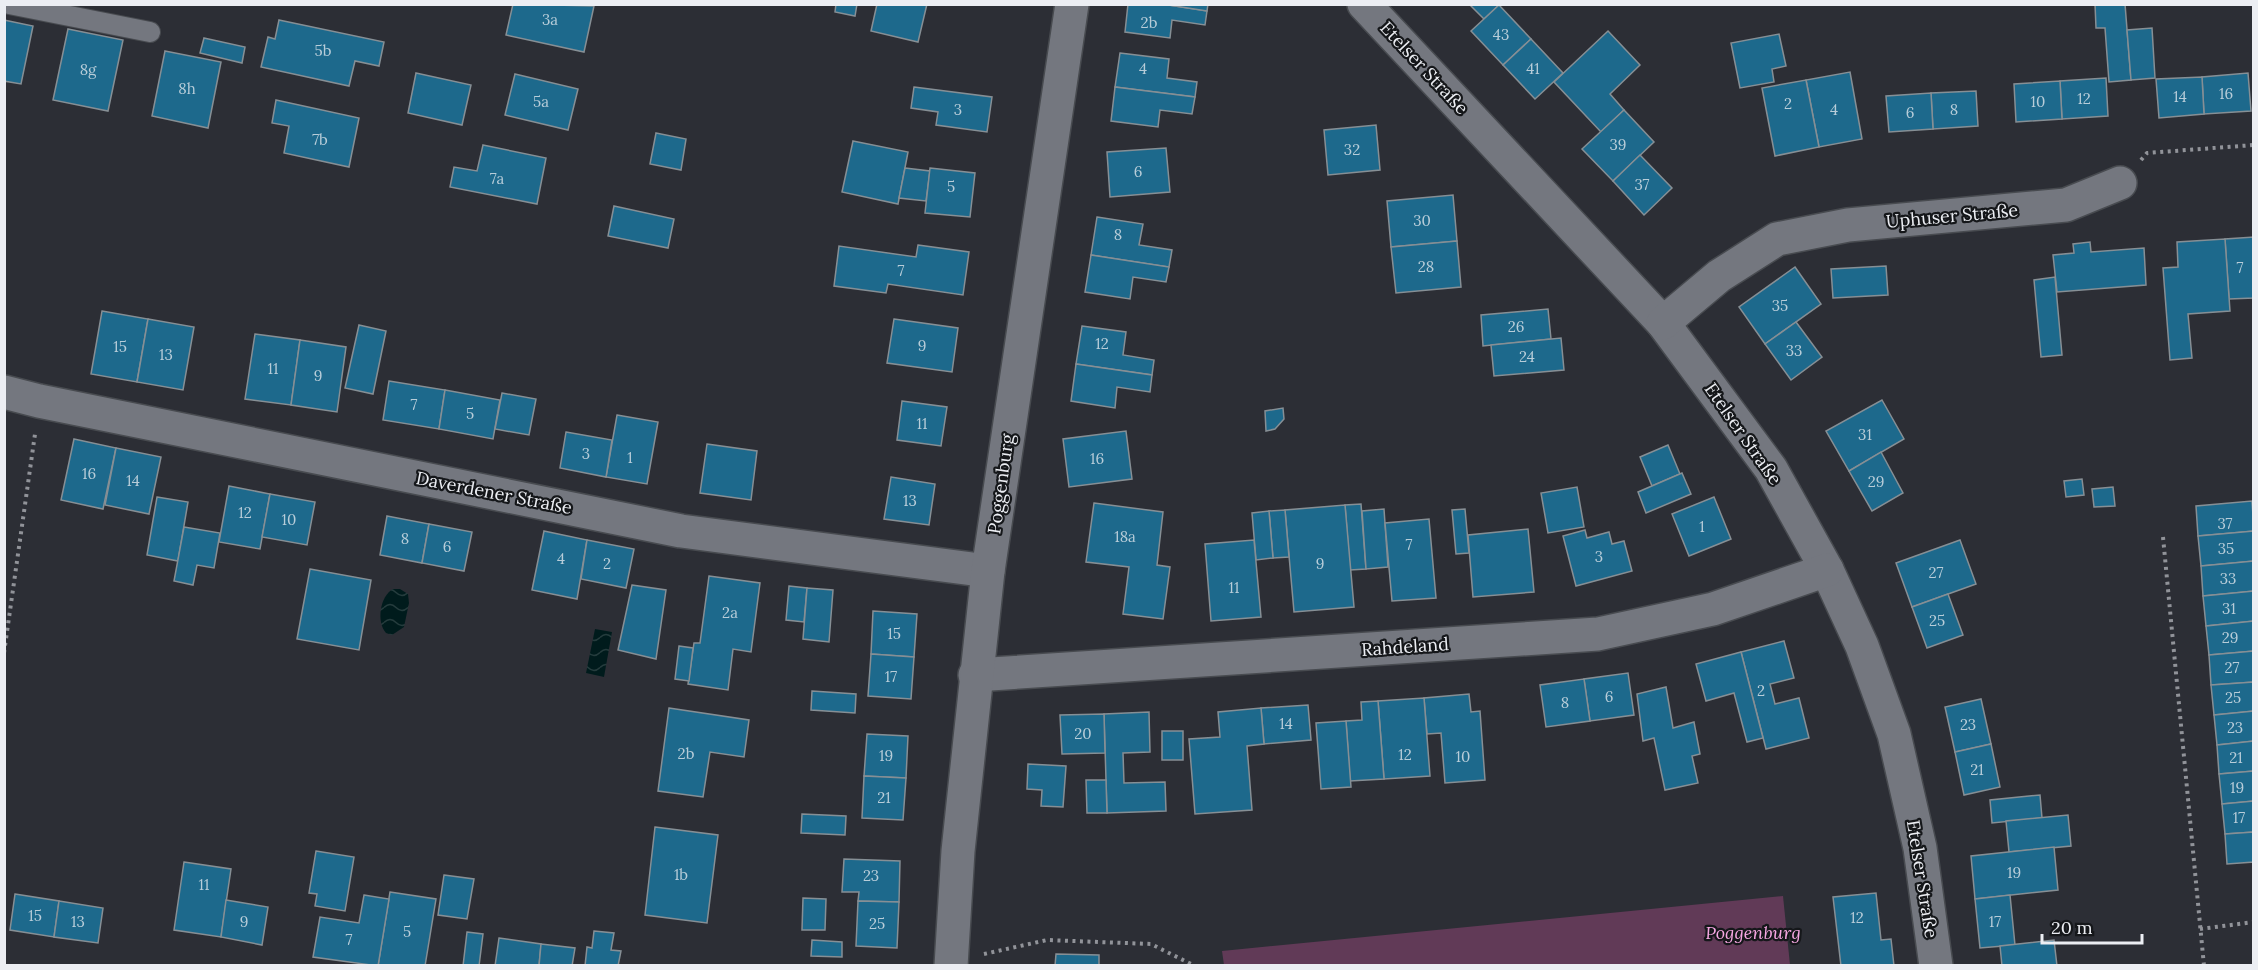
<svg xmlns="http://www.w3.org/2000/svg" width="2258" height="970" font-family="Lora,serif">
	<defs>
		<pattern id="water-waves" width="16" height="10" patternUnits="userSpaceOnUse" patternTransform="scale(1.5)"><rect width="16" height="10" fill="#001b1c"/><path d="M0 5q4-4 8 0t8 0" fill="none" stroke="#253c3d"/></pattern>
	</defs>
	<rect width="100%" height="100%" fill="#2c2e35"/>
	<polygon fill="#613a57" points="1783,896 1790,965 1224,965 1222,951"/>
	<g fill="url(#water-waves)">
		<path d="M393 589H400L408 594 409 603 404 627 392 635 386 633C376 622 380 596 393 589Z"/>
		<polygon points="595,629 612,632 604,677 586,673"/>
	</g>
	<g fill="#1d698c" stroke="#868f95" stroke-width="1.5">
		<polygon points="513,4 594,6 584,52 506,35"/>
		<polygon points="836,4 857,4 855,16 835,12"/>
		<polygon points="877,4 927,4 918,42 871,31"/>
		<polygon points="1128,4 1162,4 1207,11 1205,25 1172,20 1170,38 1125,32"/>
		<polygon points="1162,4 1208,4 1207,11"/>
		<polygon points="1469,4 1500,4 1484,19"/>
		<polygon points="2095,4 2125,4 2131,80 2109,82 2105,28 2096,28"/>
		<polygon points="1499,5 1531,39 1503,65 1471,31"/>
		<polygon points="4,20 33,26 21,84 4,81"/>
		<polygon points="279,20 384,42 379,66 355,61 349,86 261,67 268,37 275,39"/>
		<polygon points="2152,28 2155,78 2131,80 2127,30"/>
		<polygon points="68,29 123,40 108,111 53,100"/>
		<polygon points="1608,31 1640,65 1610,94 1624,110 1601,132 1554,82"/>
		<polygon points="1779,34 1786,66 1772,69 1774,82 1740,88 1731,43"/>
		<polygon points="204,38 245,47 242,63 200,53"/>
		<polygon points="1531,39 1563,73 1535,99 1503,65"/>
		<polygon points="165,51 221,62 208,128 152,116"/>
		<polygon points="1120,53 1169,59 1167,78 1197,82 1195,97 1115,87"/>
		<polygon points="1850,72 1862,139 1819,147 1806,80"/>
		<polygon points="416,73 471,85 462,125 408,113"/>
		<polygon points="2248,73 2251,111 2204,114 2202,77"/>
		<polygon points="515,74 578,89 568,130 505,115"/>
		<polygon points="2202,77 2204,114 2159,118 2156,79"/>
		<polygon points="2106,78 2108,116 2062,119 2060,81"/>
		<polygon points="1806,80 1819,147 1775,156 1762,88"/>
		<polygon points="2060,81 2062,119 2016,122 2014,84"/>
		<polygon points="914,87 992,97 987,132 936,125 938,112 911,108"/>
		<polygon points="1115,87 1195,97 1192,114 1160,110 1158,127 1111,121"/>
		<polygon points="1976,91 1978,126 1933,129 1931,93"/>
		<polygon points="1931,93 1933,129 1889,132 1886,96"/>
		<polygon points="276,100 359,118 349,167 284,153 289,126 272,123"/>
		<polygon points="1624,110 1654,142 1613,181 1582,149"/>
		<polygon points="1376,125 1380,170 1328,175 1324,130"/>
		<polygon points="656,133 686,139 681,170 650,164"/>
		<polygon points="853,141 908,152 898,204 842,192"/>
		<polygon points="483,145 546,158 537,204 450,187 454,167 477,171"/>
		<polygon points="1166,148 1170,192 1110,197 1107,152"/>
		<polygon points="1640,155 1672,188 1644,215 1613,181"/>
		<polygon points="905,168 930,171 926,201 899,198"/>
		<polygon points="930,168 975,173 970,217 925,213"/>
		<polygon points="1453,195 1457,241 1391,247 1387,201"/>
		<polygon points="614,206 674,219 668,248 608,236"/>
		<polygon points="1097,217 1143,224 1139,245 1172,250 1169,267 1091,255"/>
		<polygon points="2254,237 2254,298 2229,299 2225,239"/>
		<polygon points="2225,239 2230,311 2188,314 2192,358 2170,360 2163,268 2178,267 2177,242"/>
		<polygon points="1457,241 1461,287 1396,293 1391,247"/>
		<polygon points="2090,242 2091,252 2144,248 2146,285 2057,292 2053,255 2074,253 2073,244"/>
		<polygon points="918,245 969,252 963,295 888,284 886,293 834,286 839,246 916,257"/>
		<polygon points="1091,255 1169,267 1166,282 1133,277 1130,299 1085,292"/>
		<polygon points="1886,266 1888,295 1833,298 1831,269"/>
		<polygon points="1795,267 1821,304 1765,344 1739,307"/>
		<polygon points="2055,277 2062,355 2041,357 2034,280"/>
		<polygon points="1548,309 1551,339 1483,346 1481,315"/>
		<polygon points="102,311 148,319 137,382 91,374"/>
		<polygon points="148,319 194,327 183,390 137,382"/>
		<polygon points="894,319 958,328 952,372 887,363"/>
		<polygon points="1796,322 1822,357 1791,380 1765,344"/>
		<polygon points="359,325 386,331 373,394 345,388"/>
		<polygon points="1082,326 1126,332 1123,355 1154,360 1152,375 1076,364"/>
		<polygon points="255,334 300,340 291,405 245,399"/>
		<polygon points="1561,338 1564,370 1494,376 1491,345"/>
		<polygon points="300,340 346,347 337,412 291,405"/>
		<polygon points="1076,364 1152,375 1150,392 1117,387 1115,408 1071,401"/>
		<polygon points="389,381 445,390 439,429 383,420"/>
		<polygon points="445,390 500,400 493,439 439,429"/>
		<polygon points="502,393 536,399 529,435 495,429"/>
		<polygon points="1882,400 1904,439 1849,471 1826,431"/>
		<polygon points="902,401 947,407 941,446 897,440"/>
		<polygon points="1283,408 1284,419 1275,429 1266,431 1265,411"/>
		<polygon points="617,415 658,422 647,484 606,477"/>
		<polygon points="1126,431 1132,479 1069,487 1063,439"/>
		<polygon points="566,432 612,440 606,477 560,468"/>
		<polygon points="74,439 116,448 103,509 61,500"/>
		<polygon points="707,444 757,451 751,500 700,493"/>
		<polygon points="1668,445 1680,474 1652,486 1640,457"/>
		<polygon points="116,448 161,457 149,514 105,505"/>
		<polygon points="1881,452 1903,493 1872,511 1849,471"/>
		<polygon points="1682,473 1691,494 1646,513 1638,492"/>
		<polygon points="891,477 935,484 929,525 884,519"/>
		<polygon points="2082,479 2084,495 2066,497 2064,481"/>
		<polygon points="229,486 270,494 260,549 219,542"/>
		<polygon points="1577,487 1584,527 1548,533 1541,493"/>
		<polygon points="2113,487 2115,506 2094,507 2092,489"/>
		<polygon points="270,494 315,502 307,545 262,537"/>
		<polygon points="157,497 188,502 178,561 147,555"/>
		<polygon points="1714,497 1731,539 1689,556 1672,514"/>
		<polygon points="2252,501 2254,531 2198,536 2196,506"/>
		<polygon points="1094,503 1163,512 1157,565 1170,567 1163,619 1123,614 1129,567 1086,562"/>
		<polygon points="1361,504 1366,569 1350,570 1345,505"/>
		<polygon points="1345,505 1354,607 1294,612 1285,510"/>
		<polygon points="1384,509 1388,567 1366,569 1362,511"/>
		<polygon points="1465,509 1469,553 1456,554 1452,510"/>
		<polygon points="1285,510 1289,557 1273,558 1269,511"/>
		<polygon points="1269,511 1273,558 1256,560 1252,513"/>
		<polygon points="387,516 429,524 422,563 380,555"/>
		<polygon points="1429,519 1436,598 1392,601 1385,523"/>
		<polygon points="429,524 472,532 464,571 422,563"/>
		<polygon points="184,527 220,533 214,568 197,565 193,585 174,581"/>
		<polygon points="1528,529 1534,592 1473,597 1468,535"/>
		<polygon points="1585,530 1587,538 1609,532 1612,544 1624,541 1632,571 1576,586 1563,536"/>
		<polygon points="544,531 587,540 577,599 532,590"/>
		<polygon points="2254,531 2254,561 2201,566 2198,536"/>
		<polygon points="587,540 634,549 626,588 581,579"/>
		<polygon points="1254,540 1261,617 1211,621 1205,544"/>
		<polygon points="1960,540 1976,584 1912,607 1896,563"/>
		<polygon points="2254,561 2254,591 2203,596 2201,566"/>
		<polygon points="310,569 371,580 359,650 297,639"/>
		<polygon points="709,576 760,583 751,652 733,649 728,690 688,684 694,643 700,643"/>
		<polygon points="632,585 666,590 656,659 618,650"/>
		<polygon points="789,586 807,588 804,622 786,620"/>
		<polygon points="807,588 833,590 829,642 803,639"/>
		<polygon points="2254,591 2254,621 2206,626 2203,596"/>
		<polygon points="1948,594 1963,635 1927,648 1912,607"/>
		<polygon points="873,611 917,614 914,657 871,654"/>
		<polygon points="2254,621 2254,651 2209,655 2206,626"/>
		<polygon points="1784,641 1794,678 1770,684 1775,704 1799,698 1809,738 1766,749 1741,652"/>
		<polygon points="679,646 693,648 689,681 675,679"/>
		<polygon points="2254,651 2254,682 2211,685 2209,655"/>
		<polygon points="1741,652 1763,738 1747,742 1734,693 1706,701 1696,664"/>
		<polygon points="871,654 914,657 911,699 868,696"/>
		<polygon points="1628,673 1634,715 1590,721 1584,679"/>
		<polygon points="1584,679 1590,721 1546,727 1540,685"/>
		<polygon points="2254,682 2254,711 2214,715 2211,685"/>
		<polygon points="1666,687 1673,728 1694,722 1700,754 1692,756 1698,783 1665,790 1654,738 1643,741 1637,694"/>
		<polygon points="812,691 856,694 855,713 811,710"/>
		<polygon points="1469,694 1471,712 1480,711 1485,780 1445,783 1441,733 1427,734 1424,698"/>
		<polygon points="1424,698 1430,776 1384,779 1378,701"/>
		<polygon points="1981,699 1991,744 1955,752 1945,707"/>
		<polygon points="1378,701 1384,779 1350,781 1346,721 1362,720 1361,702"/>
		<polygon points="1308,705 1311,740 1264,744 1261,708"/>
		<polygon points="669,708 749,720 744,757 710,752 703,797 658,791"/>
		<polygon points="1261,708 1264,744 1247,746 1252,810 1195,814 1189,739 1220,737 1218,712"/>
		<polygon points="2254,711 2254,741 2217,745 2214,715"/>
		<polygon points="1149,712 1150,752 1123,753 1124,783 1165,782 1166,811 1107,813 1104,714"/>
		<polygon points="1104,714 1105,753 1062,754 1060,715"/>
		<polygon points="1346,721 1351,787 1321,789 1316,723"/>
		<rect x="1162" y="731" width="21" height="29"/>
		<polygon points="867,734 908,736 906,778 864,776"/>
		<polygon points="2254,741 2254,771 2219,774 2217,745"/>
		<polygon points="1991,744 2000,787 1964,795 1955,752"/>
		<polygon points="1028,764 1066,766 1063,807 1041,806 1042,790 1027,789"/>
		<polygon points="2254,771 2254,801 2222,804 2219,774"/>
		<polygon points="864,776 906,778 903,820 862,818"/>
		<polygon points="1086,780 1106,780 1107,813 1087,813"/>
		<polygon points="2040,795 2042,818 1992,823 1990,800"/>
		<polygon points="2254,801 2254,832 2225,834 2222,804"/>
		<polygon points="802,814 846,816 845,835 801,833"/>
		<polygon points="2068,815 2071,846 2009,852 2006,821"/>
		<polygon points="655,827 718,835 707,923 645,915"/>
		<polygon points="2254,832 2254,862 2227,864 2225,834"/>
		<polygon points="2054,847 2058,890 1975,899 1971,856"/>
		<polygon points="316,851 354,857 345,911 315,906 317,894 309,893"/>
		<polygon points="844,859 900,861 899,902 858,901 859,892 842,892"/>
		<polygon points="184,862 231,869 221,937 174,930"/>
		<polygon points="444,875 474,879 467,919 438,915"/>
		<polygon points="390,892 436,899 425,966 378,966"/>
		<polygon points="1876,893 1881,940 1891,939 1894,966 1841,966 1833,897"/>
		<polygon points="15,894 59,901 54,937 10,930"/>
		<polygon points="364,895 389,899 378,966 313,957 320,917 359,923"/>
		<polygon points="2010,895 2015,945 1980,948 1975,899"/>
		<polygon points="803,898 826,899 825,930 802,930"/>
		<polygon points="226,900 268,907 262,945 221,937"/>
		<polygon points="59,901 103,908 98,943 54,937"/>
		<polygon points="858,901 899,902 897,948 856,946"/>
		<polygon points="594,931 614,933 611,950 621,951 618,966 585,966 587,947 592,948"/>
		<polygon points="467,932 483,934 479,966 463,966"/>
		<polygon points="499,938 541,944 539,966 495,966"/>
		<polygon points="812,940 842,942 842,957 811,956"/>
		<polygon points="2054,940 2057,966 2002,966 2000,946"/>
		<polygon points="541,944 575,948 572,966 539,966"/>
		<polygon points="1056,954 1099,955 1099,966 1055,966"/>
	</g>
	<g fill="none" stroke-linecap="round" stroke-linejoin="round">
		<defs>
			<polyline id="service" points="9,4 150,32"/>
			<g id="minor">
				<polyline points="1364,4 1663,323 1771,469 1827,570 1862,646 1894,734 1920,848 1936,966"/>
				<polyline points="1663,323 1719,276 1777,239 1848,225 2066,205 2120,183"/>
				<polyline points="4,392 39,401 681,531 988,571"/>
				<polyline points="975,675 1598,634 1713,609 1827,570"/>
				<polyline points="951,966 958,851 988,571 1072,4"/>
			</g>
		</defs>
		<use href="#service" stroke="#484b50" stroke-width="22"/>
		<use href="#minor" stroke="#484b50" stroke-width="36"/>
		<g stroke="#919399" stroke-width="4" stroke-dasharray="3 4.5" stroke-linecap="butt">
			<polyline points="2141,160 2147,153 2254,145"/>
			<polyline points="2163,537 2204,966"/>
			<polyline points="4,653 35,434"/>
			<polyline points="2200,929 2254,922"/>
			<polyline points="984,954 1047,940 1151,944 1195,966"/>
		</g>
		<use href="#service" stroke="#74777f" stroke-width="20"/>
		<use href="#minor" stroke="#74777f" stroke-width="33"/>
	</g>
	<g text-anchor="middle" stroke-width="4.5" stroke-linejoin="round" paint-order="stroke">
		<g font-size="15" fill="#b8cdd9">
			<text x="550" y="25">3a</text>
			<text x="1149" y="28">2b</text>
			<text x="1501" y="40">43</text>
			<text x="323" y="56">5b</text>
			<text x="1143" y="74">4</text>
			<text x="1533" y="74">41</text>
			<text x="88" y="75">8g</text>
			<text x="187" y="94">8h</text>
			<text x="2226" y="99">16</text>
			<text x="2180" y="102">14</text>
			<text x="2084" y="104">12</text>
			<text x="541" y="107">5a</text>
			<text x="2038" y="107">10</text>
			<text x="1788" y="109">2</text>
			<text x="958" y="115">3</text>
			<text x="1834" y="115">4</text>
			<text x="1954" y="115">8</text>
			<text x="1910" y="118">6</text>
			<text x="320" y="145">7b</text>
			<text x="1618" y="150">39</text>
			<text x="1352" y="155">32</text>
			<text x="1138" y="177">6</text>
			<text x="497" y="184">7a</text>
			<text x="1642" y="190">37</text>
			<text x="951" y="192">5</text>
			<text x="1422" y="226">30</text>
			<text x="1118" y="240">8</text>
			<text x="1426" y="272">28</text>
			<text x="2240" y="273">7</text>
			<text x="901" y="276">7</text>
			<text x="1780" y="311">35</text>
			<text x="1516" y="332">26</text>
			<text x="1102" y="349">12</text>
			<text x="922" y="351">9</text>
			<text x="120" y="352">15</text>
			<text x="1794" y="356">33</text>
			<text x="166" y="360">13</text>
			<text x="1527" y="362">24</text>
			<text x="273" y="374">11</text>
			<text x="318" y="381">9</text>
			<text x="414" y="410">7</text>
			<text x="470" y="419">5</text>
			<text x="922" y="429">11</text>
			<text x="1865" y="440">31</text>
			<text x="586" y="459">3</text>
			<text x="630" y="463">1</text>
			<text x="1097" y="464">16</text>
			<text x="89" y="479">16</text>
			<text x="133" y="486">14</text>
			<text x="1876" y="487">29</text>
			<text x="910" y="506">13</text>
			<text x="245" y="518">12</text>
			<text x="289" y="525">10</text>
			<text x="2225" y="529">37</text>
			<text x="1702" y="532">1</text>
			<text x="1125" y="542">18a</text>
			<text x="405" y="544">8</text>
			<text x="1409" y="550">7</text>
			<text x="447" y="552">6</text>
			<text x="2226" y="554">35</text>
			<text x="1599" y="562">3</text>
			<text x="561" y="564">4</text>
			<text x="607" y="569">2</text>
			<text x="1320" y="569">9</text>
			<text x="1936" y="578">27</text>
			<text x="2228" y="584">33</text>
			<text x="1234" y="593">11</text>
			<text x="2229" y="614">31</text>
			<text x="730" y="618">2a</text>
			<text x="1937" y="626">25</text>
			<text x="894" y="639">15</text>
			<text x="2230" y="643">29</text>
			<text x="2232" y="673">27</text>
			<text x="891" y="682">17</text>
			<text x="1761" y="696">2</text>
			<text x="1609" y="702">6</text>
			<text x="2233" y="703">25</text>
			<text x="1565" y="708">8</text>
			<text x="1286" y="729">14</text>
			<text x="1968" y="730">23</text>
			<text x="2235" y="733">23</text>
			<text x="1083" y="739">20</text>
			<text x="686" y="759">2b</text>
			<text x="1405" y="760">12</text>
			<text x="886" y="761">19</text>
			<text x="1463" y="762">10</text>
			<text x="2236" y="763">21</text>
			<text x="1977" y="775">21</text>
			<text x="2237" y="793">19</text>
			<text x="884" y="803">21</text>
			<text x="2239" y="823">17</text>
			<text x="2014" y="878">19</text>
			<text x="681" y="880">1b</text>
			<text x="871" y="881">23</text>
			<text x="204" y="890">11</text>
			<text x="35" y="921">15</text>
			<text x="1857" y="923">12</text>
			<text x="78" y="927">13</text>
			<text x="244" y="927">9</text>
			<text x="1995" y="927">17</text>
			<text x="877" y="929">25</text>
			<text x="407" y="937">5</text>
			<text x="349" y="945">7</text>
		</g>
		<g font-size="18" fill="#eceef3" stroke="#15171a">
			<text transform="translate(1424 68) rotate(47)" y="6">Etelser Straße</text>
			<text transform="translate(1952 216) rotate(-5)" y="6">Uphuser Straße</text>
			<text transform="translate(1743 434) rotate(55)" y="6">Etelser Straße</text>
			<text transform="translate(1001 484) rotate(-82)" y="6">Poggenburg</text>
			<text transform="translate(494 493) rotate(11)" y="6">Daverdener Straße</text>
			<text transform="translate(1405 647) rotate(-4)" y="6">Rahdeland</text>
			<text transform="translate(1922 879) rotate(81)" y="6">Etelser Straße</text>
		</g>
		<g font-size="18" font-style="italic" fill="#f7a7e3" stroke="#15171a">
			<text x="1753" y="939">Poggenburg</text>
		</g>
	</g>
	<rect width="2258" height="970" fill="none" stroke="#eceef3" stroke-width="12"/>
	<path d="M2042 934v9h100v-9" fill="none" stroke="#eceef3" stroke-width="3"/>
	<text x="2051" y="934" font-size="18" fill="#eceef3" stroke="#15171a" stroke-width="4.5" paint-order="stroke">20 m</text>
</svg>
